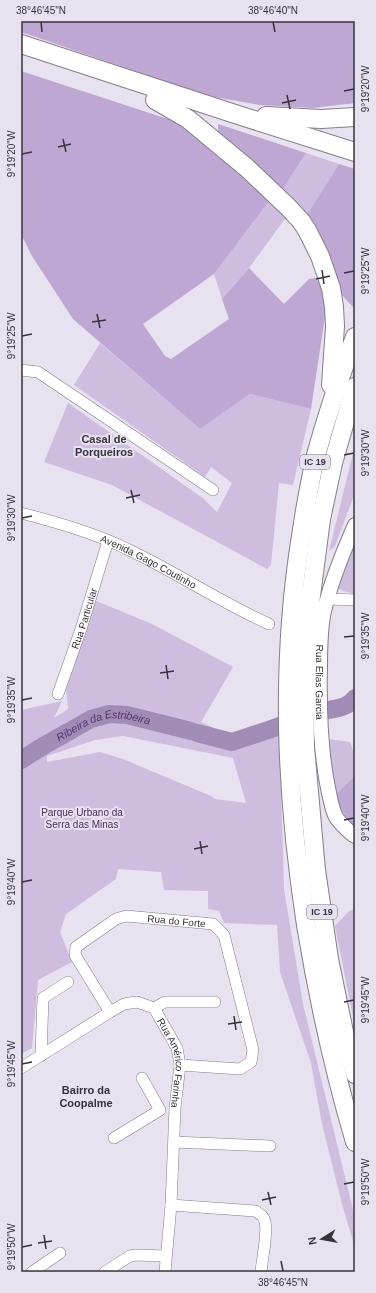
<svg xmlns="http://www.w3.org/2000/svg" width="376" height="1293" font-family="Helvetica,sans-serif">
	<rect width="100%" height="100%" fill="#e8e1f0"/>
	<g fill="#cebddf" fill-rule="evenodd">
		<polygon points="306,153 339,164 305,218 281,192"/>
		<polygon points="270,200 287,216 249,268 222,299 214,274"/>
		<polygon points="100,343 200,429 250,394 311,409 293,485 279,483 271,565 267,569 112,485 44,462 68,403 204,499 217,512 232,483 211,467 205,477 74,385"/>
		<polygon points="355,445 355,493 335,546 329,551"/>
		<polygon points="355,540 355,594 343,591 337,587"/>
		<path d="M94 600 152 624 233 667 201 722 227 734 238 736 279 716 284 889 303 1004 355 1218V1248L342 1204 322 1124 311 1063 280 972 277 925 224 923 219 911 208 909V891L164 890 161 872 118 869 116 879 66 914 60 932 72 962 38 980 32 1048 21 1054V710L62 701 54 718 68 709 66 686ZM123 736 233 758 246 803 215 799 211 796 123 759 100 752 47 762V756L95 740Z"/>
		<polygon points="328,739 350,742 355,756 355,776 336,794"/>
		<polygon points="355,909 355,1027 335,926 349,911"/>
	</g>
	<g fill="#bea7d3">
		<polygon points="21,21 355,21 355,103 313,108 260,105 208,96 21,32"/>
		<polygon points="21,71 174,121 199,136 270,200 214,274 143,324 165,356 171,359 229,319 222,299 249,268 284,304 309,279 315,278 323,287 326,310 311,409 250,394 200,429 73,319 32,256 21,234"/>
		<polygon points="218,124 306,153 281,192 218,137"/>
		<polygon points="339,164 355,169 355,304 353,307 339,292 305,218"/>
		<path d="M355 776V827C345 817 338 807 336 794Z"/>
	</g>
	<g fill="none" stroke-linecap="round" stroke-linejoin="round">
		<g stroke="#a18cb6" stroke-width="18">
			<path d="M197 733 232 742 328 710C336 709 350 706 355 698"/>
			<path id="s1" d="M21 760 45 745 91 719 109 714 127 715 191 731"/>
		</g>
		<defs>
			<g id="minor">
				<polyline points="21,370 38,372 213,490"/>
				<path id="s2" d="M21 513C56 522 95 533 127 549 176 572 220 602 269 624"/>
				<polyline points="328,599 355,600"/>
				<path id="s3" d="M58 694 81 629 108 541"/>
				<polyline points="154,1008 165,1002 215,1002"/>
				<path id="s4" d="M110 1012 75 955 76 947 116 919 126 916 213 924 224 935 253 1050 251 1062 240 1069 180 1065"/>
				<polyline points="41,1056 43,998 68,982"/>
				<path id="s5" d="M21 1068 110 1012 124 1004 137 1002 154 1008 177 1048 180 1065 175 1108 171 1205 165 1272"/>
				<polyline points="114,1138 160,1110 142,1078"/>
				<polyline points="174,1142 270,1146"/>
				<path d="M171 1205 255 1211C260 1214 264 1216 265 1222 268 1233 262 1259 261 1272"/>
				<polyline points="32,1272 60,1253"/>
				<polyline points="105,1272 130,1256 135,1255 166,1256"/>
			</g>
			<g id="tertiary">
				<path id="s6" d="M355 525C343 552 331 582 324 611 320 629 320 647 320 666 319 708 320 752 329 793 331 801 332 810 336 817 339 822 350 833 355 836"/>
			</g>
			<g id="trunk">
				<polyline points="21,44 235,114 355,152"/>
				<polyline points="155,100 188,119 247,168 288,207 301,221 307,230 320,256 331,288 334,307 335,326 331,385"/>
				<polyline points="266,116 321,119 355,117"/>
				<path d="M355 337C340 376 327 415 316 455 310 481 305 509 301 536 280 667 286 794 306 925 318 998 334 1071 355 1142"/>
				<polyline points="355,387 333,463 321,519 309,611 304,689 305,747 316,870 329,959 344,1032 355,1074"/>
			</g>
		</defs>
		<use href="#minor" stroke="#847e8b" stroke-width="12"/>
		<use href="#tertiary" stroke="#847e8b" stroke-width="16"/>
		<use href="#trunk" stroke="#847e8b" stroke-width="20"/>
		<use href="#minor" stroke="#fff" stroke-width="11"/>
		<use href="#tertiary" stroke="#fff" stroke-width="14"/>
		<use href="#trunk" stroke="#fff" stroke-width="18"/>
	</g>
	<path fill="none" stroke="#363339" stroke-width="1.5" d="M41 22 42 32M273 22 275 32M344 91 354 89M287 95 290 109M282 103 296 100M63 139 66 152M58 147 71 144M22 154 32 152M322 270 324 284M344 273 354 271M316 279 330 276M97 314 100 328M92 322 106 320M22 336 32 334M344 455 354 453M131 490 134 503M126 498 140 495M22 518 32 516M344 637 354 636M166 665 168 679M160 673 174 671M22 700 32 698M344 820 354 818M200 841 202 854M194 849 208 846M22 882 32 880M344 1002 354 1000M234 1016 236 1030M228 1024 242 1022M22 1064 32 1062M344 1184 354 1182M268 1192 271 1205M262 1200 276 1197M44 1235 46 1249M38 1243 52 1241M22 1247 32 1245M281 1261 283 1271"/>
	<g text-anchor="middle" stroke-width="4" stroke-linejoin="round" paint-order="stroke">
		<g fill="#e8e1f0" stroke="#6b6770" stroke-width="1">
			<rect x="300" y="455" width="30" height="14" rx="3"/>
			<rect x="307" y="905" width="30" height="14" rx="3"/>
		</g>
		<g font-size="9" font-weight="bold" fill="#363339">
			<text x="315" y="465">IC 19</text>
			<text x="322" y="915">IC 19</text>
		</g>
		<g font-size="10" fill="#363339" stroke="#e8e1f0">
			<text dy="4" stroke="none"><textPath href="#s2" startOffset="137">Avenida Gago Coutinho</textPath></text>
			<text dy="4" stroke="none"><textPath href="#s3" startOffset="80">Rua Particular</textPath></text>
			<text dy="4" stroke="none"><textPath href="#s6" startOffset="163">Rua Elias Garcia</textPath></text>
			<text dy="4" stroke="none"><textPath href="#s4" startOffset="185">Rua do Forte</textPath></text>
			<text dy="4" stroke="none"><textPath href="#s5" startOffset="212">Rua Américo Farinha</textPath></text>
		</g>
		<g font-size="10" fill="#4b2c62" stroke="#e8e1f0">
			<text x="82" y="816">Parque Urbano da<tspan x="82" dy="12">Serra das Minas</tspan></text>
		</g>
		<g font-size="11" font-weight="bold" fill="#363339" stroke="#e8e1f0">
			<text x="104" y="443">Casal de<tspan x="104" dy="13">Porqueiros</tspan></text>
			<text x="86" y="1094">Bairro da<tspan x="86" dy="13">Coopalme</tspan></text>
		</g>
		<g font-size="11" font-style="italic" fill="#54356d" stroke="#e8e1f0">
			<text dy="4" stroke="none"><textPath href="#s1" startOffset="92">Ribeira da Estribeira</textPath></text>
		</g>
	</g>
	<rect width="376" height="1293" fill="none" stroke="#e8e1f0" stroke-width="44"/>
	<g transform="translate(322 1239) rotate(259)" stroke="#e8e1f0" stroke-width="3" paint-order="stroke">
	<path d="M0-3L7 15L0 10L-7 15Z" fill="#363339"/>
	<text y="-6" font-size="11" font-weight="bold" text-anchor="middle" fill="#363339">N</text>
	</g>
	<rect x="22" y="22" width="332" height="1249" fill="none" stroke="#363339" stroke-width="1.5"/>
	<g font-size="10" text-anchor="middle" fill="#363339">
		<text x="41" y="14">38°46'45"N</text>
		<text x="273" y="14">38°46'40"N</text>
		<text transform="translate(365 89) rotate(-90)" y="4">9°19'20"W</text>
		<text transform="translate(11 154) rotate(-90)" y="4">9°19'20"W</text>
		<text transform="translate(365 271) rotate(-90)" y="4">9°19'25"W</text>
		<text transform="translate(11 336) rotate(-90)" y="4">9°19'25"W</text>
		<text transform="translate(365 453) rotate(-90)" y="4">9°19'30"W</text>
		<text transform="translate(11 518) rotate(-90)" y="4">9°19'30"W</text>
		<text transform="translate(365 636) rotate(-90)" y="4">9°19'35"W</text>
		<text transform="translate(11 700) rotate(-90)" y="4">9°19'35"W</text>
		<text transform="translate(365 818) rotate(-90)" y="4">9°19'40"W</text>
		<text transform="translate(11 882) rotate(-90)" y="4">9°19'40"W</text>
		<text transform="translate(365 1000) rotate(-90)" y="4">9°19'45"W</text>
		<text transform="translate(11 1064) rotate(-90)" y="4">9°19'45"W</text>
		<text transform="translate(365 1182) rotate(-90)" y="4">9°19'50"W</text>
		<text transform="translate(11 1247) rotate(-90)" y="4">9°19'50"W</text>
		<text x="283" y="1286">38°46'45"N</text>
	</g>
</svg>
